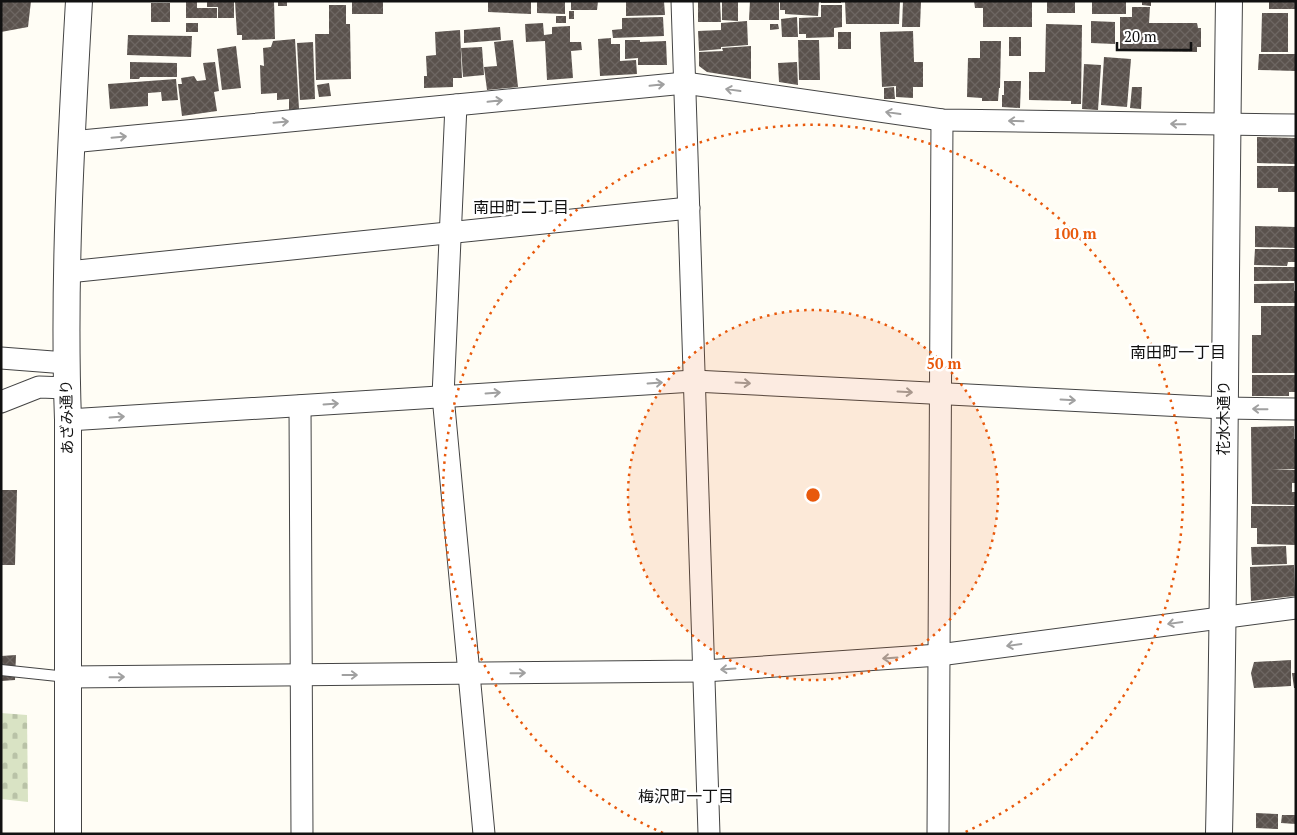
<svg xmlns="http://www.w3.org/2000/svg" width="1297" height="835" font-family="'PT Serif','Noto Sans JP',serif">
	<defs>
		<pattern id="cemetery-stones" width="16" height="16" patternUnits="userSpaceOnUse" patternTransform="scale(1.25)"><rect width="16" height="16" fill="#d9e3c4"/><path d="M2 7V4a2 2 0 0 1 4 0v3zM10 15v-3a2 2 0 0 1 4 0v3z" fill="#b9c2a7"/></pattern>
		<pattern id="building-cross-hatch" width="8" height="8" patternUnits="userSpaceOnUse" patternTransform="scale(1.25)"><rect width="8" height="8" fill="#5a524d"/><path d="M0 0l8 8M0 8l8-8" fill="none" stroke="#6d6662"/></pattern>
	</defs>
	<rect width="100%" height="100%" fill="#fffdf5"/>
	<polygon fill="url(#cemetery-stones)" points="1,713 27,715 28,802 1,799"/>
	<g fill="url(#building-cross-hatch)">
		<polygon points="1,1 31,1 28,27 1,32"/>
		<polygon points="186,1 197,1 197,8 217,8 217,18 186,18"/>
		<polygon points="207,1 234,1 234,18 218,18 218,7 207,7"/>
		<polygon points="235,1 274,1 275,39 242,40 242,35 237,35"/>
		<rect x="278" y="1" width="9" height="5"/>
		<rect x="352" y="1" width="31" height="13"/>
		<polygon points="488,1 531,1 531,14 488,12"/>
		<polygon points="537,1 565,1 565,14 537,13"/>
		<polygon points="571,1 598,1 597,10 571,10"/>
		<polygon points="626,1 664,1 665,15 626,16"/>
		<polygon points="698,1 720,1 721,22 698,22"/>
		<polygon points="722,1 738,1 738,21 722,20"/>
		<polygon points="750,1 779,1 779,20 749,20"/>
		<polygon points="780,1 819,1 818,16 785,14 785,10 780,10"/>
		<rect x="821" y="1" width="20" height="2"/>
		<polygon points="845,1 864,1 864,8 864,1 900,1 899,24 846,24"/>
		<polygon points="903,1 921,1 920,27 902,27"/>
		<polygon points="974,1 1032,1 1032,27 983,27 983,8 975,8"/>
		<rect x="1092" y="1" width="34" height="13"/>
		<polygon points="1142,1 1151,1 1151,6 1142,5"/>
		<rect x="1269" y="1" width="27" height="8"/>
		<rect x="1047" y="2" width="28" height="11"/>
		<rect x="151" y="3" width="19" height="19"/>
		<polygon points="329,5 346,5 346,24 350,24 351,79 316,80 315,34 329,34"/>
		<polygon points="821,5 842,5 842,27 834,28 834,37 806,38 806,34 799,34 799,18 821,17"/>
		<polygon points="1132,7 1150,7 1149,23 1197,23 1198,28 1201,28 1201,47 1197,47 1197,52 1120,51 1120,17 1132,17"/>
		<rect x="569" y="11" width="5" height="8"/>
		<polygon points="1262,13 1288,13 1288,52 1261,52"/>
		<rect x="556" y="16" width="10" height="7"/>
		<polygon points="663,17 664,36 613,38 612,30 622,29 622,18"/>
		<polygon points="797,17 798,37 782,37 781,19"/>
		<polygon points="747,21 748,45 721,47 721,49 699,51 698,31 721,30 721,23"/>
		<polygon points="1091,21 1115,22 1115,44 1091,43"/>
		<rect x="186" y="23" width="12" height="9"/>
		<polygon points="543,23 544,35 552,34 552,27 570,26 570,42 581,42 582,50 571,51 573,78 547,80 545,41 526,42 525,24"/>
		<polygon points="770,24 778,24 779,29 770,30"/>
		<polygon points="1046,24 1082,25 1081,104 1071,104 1071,101 1029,100 1029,72 1045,72"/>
		<polygon points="500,27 501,40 464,43 464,30"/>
		<polygon points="460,30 462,78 453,78 453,87 424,88 424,76 427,76 426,56 436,55 435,32"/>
		<polygon points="913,31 914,62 923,62 923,87 913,87 913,98 896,97 896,86 882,87 880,32"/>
		<rect x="838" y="32" width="13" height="17"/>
		<polygon points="128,35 192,36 191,57 127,55"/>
		<rect x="1009" y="37" width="12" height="19"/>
		<polygon points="611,38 611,44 620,44 620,61 636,60 637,74 600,76 598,39"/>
		<polygon points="295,39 299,109 289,110 289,99 277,100 277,93 261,94 260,65 264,66 263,48 271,47 273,41"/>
		<polygon points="513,40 518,87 487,90 484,67 497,66 494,42"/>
		<polygon points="625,40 640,40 640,42 666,41 667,65 638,65 638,58 625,59"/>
		<polygon points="798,40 819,40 820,80 799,80"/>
		<polygon points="980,41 1001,41 1000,88 999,88 998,101 982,101 982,98 967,97 968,58 980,58"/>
		<polygon points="313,42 315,99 300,100 297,43"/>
		<polygon points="236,46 241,88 222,90 217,49"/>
		<polygon points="751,46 751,79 707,72 699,66 699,52 723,51 722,48"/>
		<polygon points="482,47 484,75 463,77 461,48"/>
		<polygon points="1259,54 1296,54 1296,71 1258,70"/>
		<polygon points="1104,57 1131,59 1127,107 1101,105"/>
		<polygon points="130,62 177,63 177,77 140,77 139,79 130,79"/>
		<polygon points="215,62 219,91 214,92 217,111 182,116 178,84 182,84 181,78 194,76 197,81 206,80 203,63"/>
		<polygon points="797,62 798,85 779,82 778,63"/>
		<polygon points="1084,64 1101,65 1098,110 1082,109"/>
		<polygon points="176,79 178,100 162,101 161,92 148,93 148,106 110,109 108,84"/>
		<polygon points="1004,81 1021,81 1020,108 1002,107 1002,95 1004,95"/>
		<polygon points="329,83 331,96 319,97 317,85"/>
		<polygon points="894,87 895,99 884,99 884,88"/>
		<polygon points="1132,87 1142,87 1141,109 1130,108"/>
		<polygon points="1257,137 1295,138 1295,164 1257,163"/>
		<polygon points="1257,166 1296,166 1296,192 1278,192 1278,188 1257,188"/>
		<polygon points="1255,226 1296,227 1296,248 1255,247"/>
		<polygon points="1255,249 1296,249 1296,262 1288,262 1287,266 1254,265"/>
		<rect x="1254" y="267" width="42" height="14"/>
		<polygon points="1294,283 1294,291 1296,291 1296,303 1254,303 1254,284"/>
		<polygon points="1261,306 1296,306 1296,373 1252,373 1252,335 1261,335"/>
		<polygon points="1252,375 1296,375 1296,392 1289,392 1289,396 1252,396"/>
		<polygon points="1294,426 1294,439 1296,439 1296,469 1271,470 1296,470 1296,483 1292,483 1292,492 1296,492 1296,505 1252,504 1251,427"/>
		<polygon points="1,490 17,490 15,565 1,565"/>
		<polygon points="1251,506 1296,506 1296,545 1257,544 1257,528 1251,528"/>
		<polygon points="1286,546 1287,564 1252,565 1251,547"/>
		<polygon points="1294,565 1295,596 1251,601 1250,567"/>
		<polygon points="16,655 15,680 1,681 1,656"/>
		<polygon points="1291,660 1291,686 1254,688 1251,673 1254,662"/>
		<polygon points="1292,673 1296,673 1296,688 1294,688"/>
		<polygon points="1256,813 1278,814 1278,829 1256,828"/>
		<polygon points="1282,815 1296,815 1296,824 1281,823"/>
	</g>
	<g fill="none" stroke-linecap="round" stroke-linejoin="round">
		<defs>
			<polyline id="service" points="1,670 67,677"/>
			<g id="minor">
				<polyline points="682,1 709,834"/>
				<polyline points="456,105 443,396 484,834"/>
				<polyline points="71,142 685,83 942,120 1296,125"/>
				<polyline points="68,272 689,208"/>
				<polyline points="1,358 66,363"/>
				<polyline points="1,402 39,387 67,388"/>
				<polyline points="300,406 302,834"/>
				<polyline points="68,420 694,381 1224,408 1296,409"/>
				<polyline points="68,677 704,671 939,655 1296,608"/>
				<polyline points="938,834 942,120"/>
			</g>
			<g id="tertiary">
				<path d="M68 834V420C63 281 71 141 79 1"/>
				<path d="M1219 834C1225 556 1225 279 1229 1"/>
			</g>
		</defs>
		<use href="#service" stroke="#444" stroke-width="12"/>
		<use href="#minor" stroke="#444" stroke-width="23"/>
		<use href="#tertiary" stroke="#444" stroke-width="28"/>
		<use href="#service" stroke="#fff" stroke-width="10"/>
		<use href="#minor" stroke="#fff" stroke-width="21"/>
		<use href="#tertiary" stroke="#fff" stroke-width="26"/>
	</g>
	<defs><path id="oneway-shaft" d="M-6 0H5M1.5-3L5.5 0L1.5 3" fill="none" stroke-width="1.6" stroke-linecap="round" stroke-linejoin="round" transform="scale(1.25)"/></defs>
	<g stroke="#a0a0a0">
		<use href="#oneway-shaft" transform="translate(657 85) rotate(-6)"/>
		<use href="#oneway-shaft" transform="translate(733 90) rotate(-172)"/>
		<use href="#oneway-shaft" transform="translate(495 101) rotate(-6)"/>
		<use href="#oneway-shaft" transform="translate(893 113) rotate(-172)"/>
		<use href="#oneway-shaft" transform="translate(1016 121) rotate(-179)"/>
		<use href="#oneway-shaft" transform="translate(281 122) rotate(-5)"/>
		<use href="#oneway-shaft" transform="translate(1178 124) rotate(-179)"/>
		<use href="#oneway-shaft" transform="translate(119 137) rotate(-5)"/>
		<use href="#oneway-shaft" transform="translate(655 383) rotate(-4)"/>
		<use href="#oneway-shaft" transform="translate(743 383) rotate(3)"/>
		<use href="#oneway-shaft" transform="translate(905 392) rotate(3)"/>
		<use href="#oneway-shaft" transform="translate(493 393) rotate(-4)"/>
		<use href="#oneway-shaft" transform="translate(1068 400) rotate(3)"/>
		<use href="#oneway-shaft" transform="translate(331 404) rotate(-4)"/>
		<use href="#oneway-shaft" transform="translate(1260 409) rotate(-179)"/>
		<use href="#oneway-shaft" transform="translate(117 417) rotate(-4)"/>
		<use href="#oneway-shaft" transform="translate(1175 623) rotate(172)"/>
		<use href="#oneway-shaft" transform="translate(1014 645) rotate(172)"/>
		<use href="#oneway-shaft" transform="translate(890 658) rotate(176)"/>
		<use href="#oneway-shaft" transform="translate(728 669) rotate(176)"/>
		<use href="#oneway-shaft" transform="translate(518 673) rotate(-1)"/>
		<use href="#oneway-shaft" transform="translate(350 675)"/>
		<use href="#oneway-shaft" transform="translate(117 677) rotate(-1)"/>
	</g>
	<circle cx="813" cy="495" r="185" fill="#e8590c" fill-opacity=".12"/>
	<g fill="none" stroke="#e8590c" stroke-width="2.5" stroke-dasharray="2.5 5">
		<circle cx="813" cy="495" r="185"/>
		<path d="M663 833A370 370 0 1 1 963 833"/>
	</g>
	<g text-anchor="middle" stroke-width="5" stroke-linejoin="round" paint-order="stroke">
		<g font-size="15" fill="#111" stroke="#fff">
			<text transform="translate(67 417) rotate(-91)" y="5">あざみ通り</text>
			<text transform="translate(1224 418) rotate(-90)" y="5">花水木通り</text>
		</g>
		<g font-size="16" fill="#111" stroke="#fff">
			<text x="521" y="213">南田町二丁目</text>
			<text x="1178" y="358">南田町一丁目</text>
			<text x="686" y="802">梅沢町一丁目</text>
		</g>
	</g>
	<circle cx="813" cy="495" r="8" fill="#e8590c" stroke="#fff" stroke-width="2.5"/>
	<g font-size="15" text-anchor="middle" font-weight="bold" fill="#e8590c" stroke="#fff" stroke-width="5" stroke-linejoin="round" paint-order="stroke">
		<text x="1075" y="239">100 m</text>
		<text x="944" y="369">50 m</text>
	</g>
	<rect width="1297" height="835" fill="none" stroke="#111111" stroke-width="5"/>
	<path d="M1117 42v8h74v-8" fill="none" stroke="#111111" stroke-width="2.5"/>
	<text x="1124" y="42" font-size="15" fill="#111111" stroke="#ffffff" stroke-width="4" paint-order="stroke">20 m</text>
</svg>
